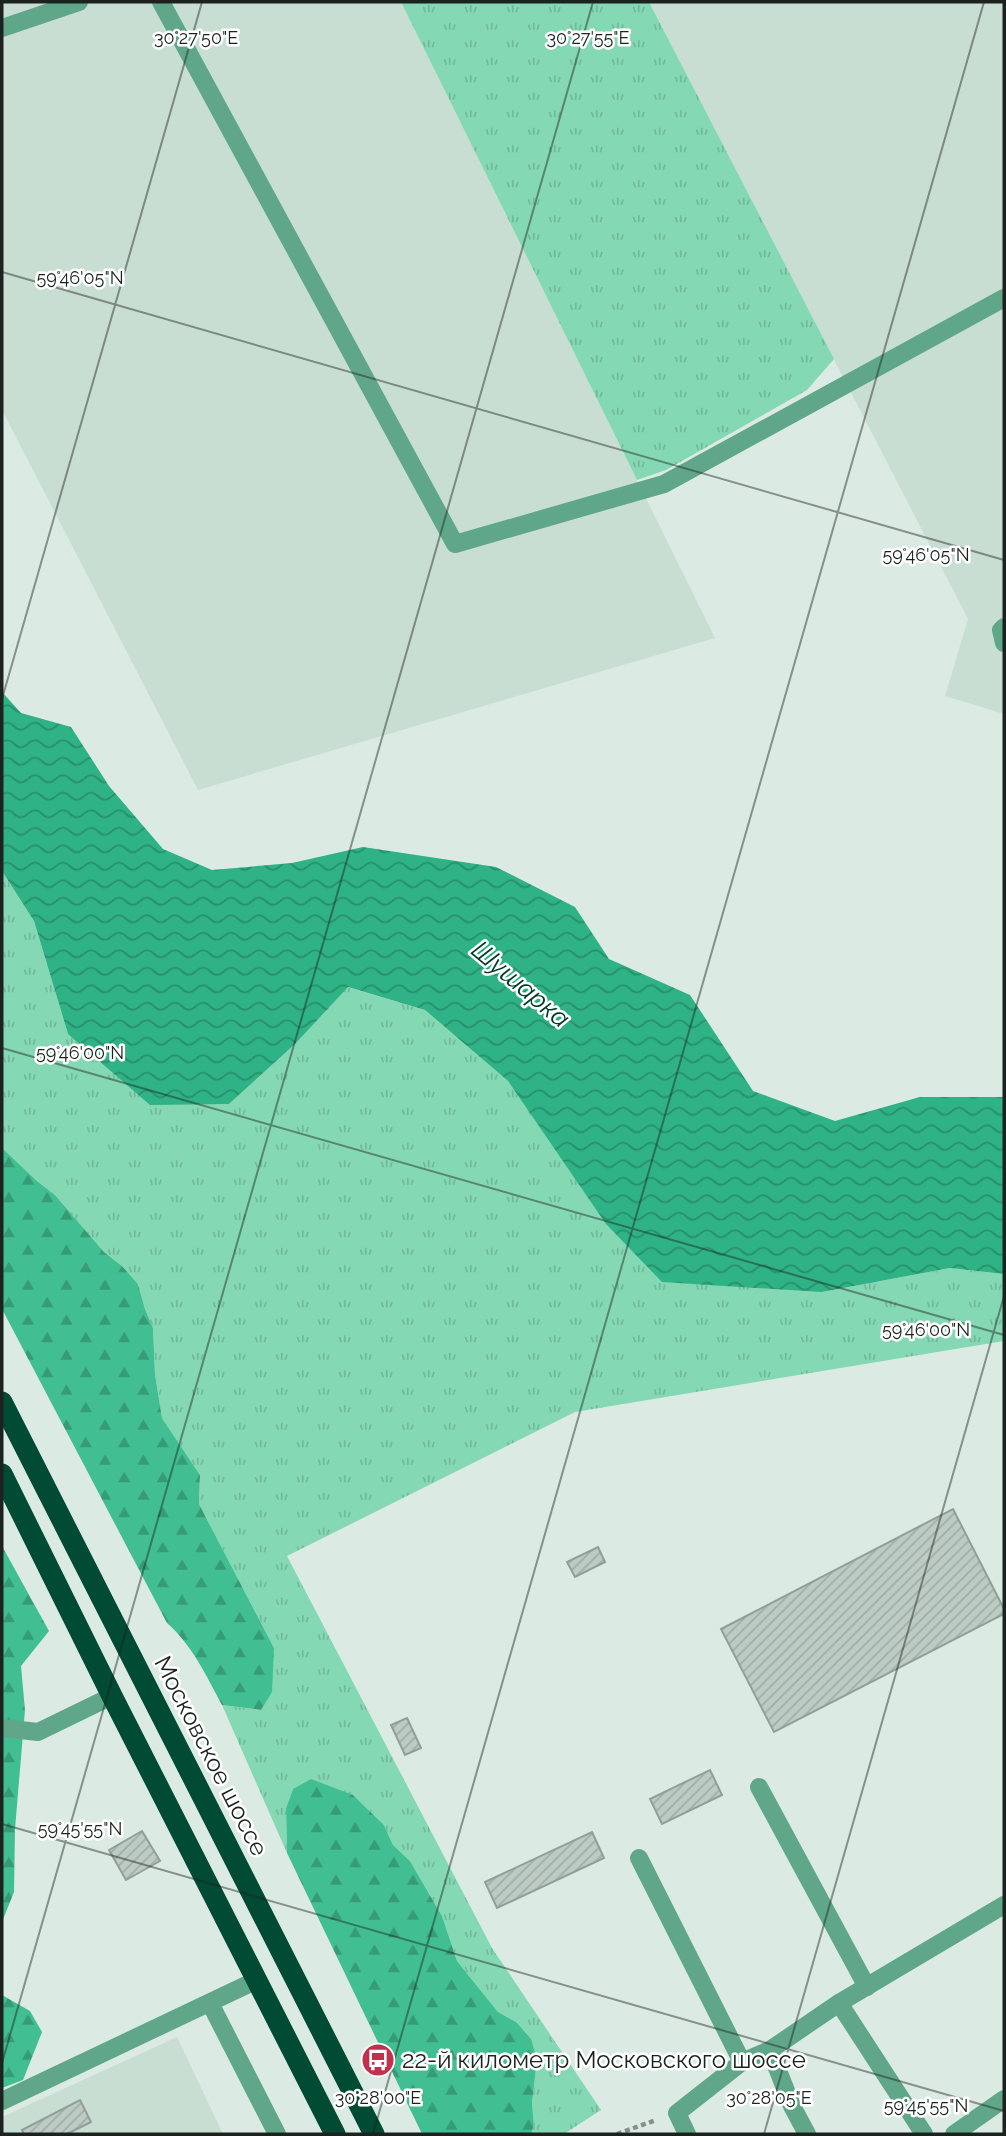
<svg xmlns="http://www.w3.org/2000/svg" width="1006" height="2136" font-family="Raleway,sans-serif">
	<defs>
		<pattern id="grass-tufts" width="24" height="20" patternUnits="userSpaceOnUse" patternTransform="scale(1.75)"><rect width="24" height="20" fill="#85d8b4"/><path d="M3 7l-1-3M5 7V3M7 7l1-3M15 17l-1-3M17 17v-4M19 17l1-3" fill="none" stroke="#72b99a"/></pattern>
		<pattern id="forest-firs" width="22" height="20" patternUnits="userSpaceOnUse" patternTransform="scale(1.75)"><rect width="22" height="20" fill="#41bf92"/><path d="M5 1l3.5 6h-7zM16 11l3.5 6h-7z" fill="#369b77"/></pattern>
		<pattern id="water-waves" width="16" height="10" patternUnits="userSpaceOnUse" patternTransform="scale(1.75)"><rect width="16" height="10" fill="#2fb285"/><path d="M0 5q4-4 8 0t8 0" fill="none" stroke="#27906c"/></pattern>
		<pattern id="building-hatch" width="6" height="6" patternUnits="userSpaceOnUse" patternTransform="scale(1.75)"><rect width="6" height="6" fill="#bccbc3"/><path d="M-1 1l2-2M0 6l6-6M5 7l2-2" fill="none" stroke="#a1aea7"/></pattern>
	</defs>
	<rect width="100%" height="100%" fill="#dbebe3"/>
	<g fill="#c8ded3">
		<polygon points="2,2 401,2 715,638 198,790 2,410"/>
		<polygon points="649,2 1004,2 1004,714 945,696 968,619"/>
		<polygon points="177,2037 223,2134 2,2134 2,2117"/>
	</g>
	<g fill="url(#grass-tufts)">
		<polygon points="401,2 649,2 834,359 807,390 666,470 637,480"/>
		<polygon points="2,871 34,921 68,1034 229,1104 295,1044 347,987 425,1010 508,1081 551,1142 822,1292 950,1268 1004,1274 1004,1341 575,1412 287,1556 492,1948 601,2110 564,2134 531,2134 534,2125 532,2103 537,2060 516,2022 498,2012 457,1961 442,1916 410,1861 393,1845 384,1825 353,1795 293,1789 286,1808 287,1853 222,1705 261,1710 274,1648 199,1504 200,1475 162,1418 155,1374 153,1328 145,1309 138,1284 122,1266 104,1252 55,1195 37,1181 2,1148"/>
	</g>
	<g fill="url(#forest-firs)">
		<path d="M2 1148 37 1181 55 1195 104 1252 122 1266 138 1284 145 1309 153 1328 155 1374 162 1418 200 1475 199 1504 274 1648 272 1692 261 1710 222 1705C206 1675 192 1645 167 1623L2 1309Z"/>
		<polygon points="2,1546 49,1631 21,1666 25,1710 15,1829 14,1892 2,1922"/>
		<polygon points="311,1779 353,1795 384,1825 393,1845 410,1861 442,1916 457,1961 498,2012 516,2022 531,2039 537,2060 532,2103 534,2125 531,2134 422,2134 287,1853 286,1808 293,1789"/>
		<polygon points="2,1995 30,2011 42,2032 23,2080 2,2088"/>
	</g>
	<polygon fill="url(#water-waves)" points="2,692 21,713 71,727 109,786 163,849 212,870 292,863 363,847 496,867 575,907 609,959 690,995 753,1091 835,1121 920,1097 1004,1097 1004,1274 950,1268 822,1292 662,1282 606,1224 508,1081 425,1010 348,987 295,1044 229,1104 150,1105 68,1034 34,921 2,871"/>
	<g fill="url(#building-hatch)" stroke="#919f98" stroke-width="2">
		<polygon points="953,1509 1004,1609 1004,1614 774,1732 721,1629"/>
		<polygon points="598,1547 605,1562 575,1577 567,1562"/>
		<polygon points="407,1718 421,1748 405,1755 391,1725"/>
		<polygon points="710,1770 722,1795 662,1824 650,1799"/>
		<polygon points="142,1831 160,1861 126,1880 109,1850"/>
		<polygon points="592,1832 604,1858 497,1908 485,1882"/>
		<polygon points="80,2100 91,2122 67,2134 24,2134 22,2130"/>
	</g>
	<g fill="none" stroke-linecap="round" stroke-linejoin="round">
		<polyline stroke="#86918c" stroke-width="4.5" stroke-dasharray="5 3.5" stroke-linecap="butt" points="617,2134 656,2120"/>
		<g stroke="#60a789" stroke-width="18">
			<polyline points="161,2 455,544 664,484 1004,298"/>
			<polyline points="2,28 79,2"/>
			<polyline points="1004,627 1001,630 1004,643"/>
			<polyline points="2,1728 38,1732 112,1696"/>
			<polyline points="759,1787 867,1987"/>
			<polyline points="639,1858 742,2062 770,2050"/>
			<polyline points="210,2003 277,2134"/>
			<polyline points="839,2003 924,2134"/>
			<polyline points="687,2134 677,2113 742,2062"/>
			<polyline points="807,2134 792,2106 770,2050 839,2003 1004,1905"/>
			<polyline points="954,2134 1004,2099"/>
		</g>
		<polyline stroke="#60a789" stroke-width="18" points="2,2101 255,1981"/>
		<g stroke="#014a34" stroke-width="21">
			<polyline points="2,1402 374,2134"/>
			<polyline points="2,1474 112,1696 335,2134"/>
		</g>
	</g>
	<path fill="none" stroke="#1c221f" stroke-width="2" stroke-opacity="0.45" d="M2 272 1004 560M2 699 202 2M2 1048 1004 1335M2 1824 1004 2111M2 2063 593 2M373 2134 984 2M764 2134 1004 1296"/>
	<defs>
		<symbol id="bus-disc" viewBox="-11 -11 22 22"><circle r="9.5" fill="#c1304c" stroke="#fff"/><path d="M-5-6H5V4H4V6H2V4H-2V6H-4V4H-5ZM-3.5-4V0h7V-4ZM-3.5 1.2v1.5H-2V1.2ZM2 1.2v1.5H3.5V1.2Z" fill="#fff"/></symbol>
	</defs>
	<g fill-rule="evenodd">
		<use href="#bus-disc" x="359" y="2041" width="38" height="38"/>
	</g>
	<g text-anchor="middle" stroke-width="5" stroke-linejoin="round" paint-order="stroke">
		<g font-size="24" fill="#1c221f" stroke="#fff">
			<text transform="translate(211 1756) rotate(63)" y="8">Московское шоссе</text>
		</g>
		<g font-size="24" fill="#1c221f" stroke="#fff" text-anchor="start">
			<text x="402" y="2068">22-й километр Московского шоссе</text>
		</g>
		<g font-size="26" font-style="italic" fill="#013a28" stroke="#fff">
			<text transform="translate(521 984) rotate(40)" y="9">Шушарка</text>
		</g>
	</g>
	<g font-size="18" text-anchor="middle" fill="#1c221f" stroke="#fff" stroke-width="5" stroke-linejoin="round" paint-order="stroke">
		<text x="196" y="44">30°27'50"E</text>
		<text x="588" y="44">30°27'55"E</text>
		<text x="80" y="284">59°46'05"N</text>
		<text x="926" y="561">59°46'05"N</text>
		<text x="80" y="1059">59°46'00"N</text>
		<text x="926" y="1336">59°46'00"N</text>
		<text x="80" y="1835">59°45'55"N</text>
		<text x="378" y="2104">30°28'00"E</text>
		<text x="769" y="2104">30°28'05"E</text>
		<text x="926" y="2112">59°45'55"N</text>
	</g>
	<rect width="1006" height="2136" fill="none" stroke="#1c221f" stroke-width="7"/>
</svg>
